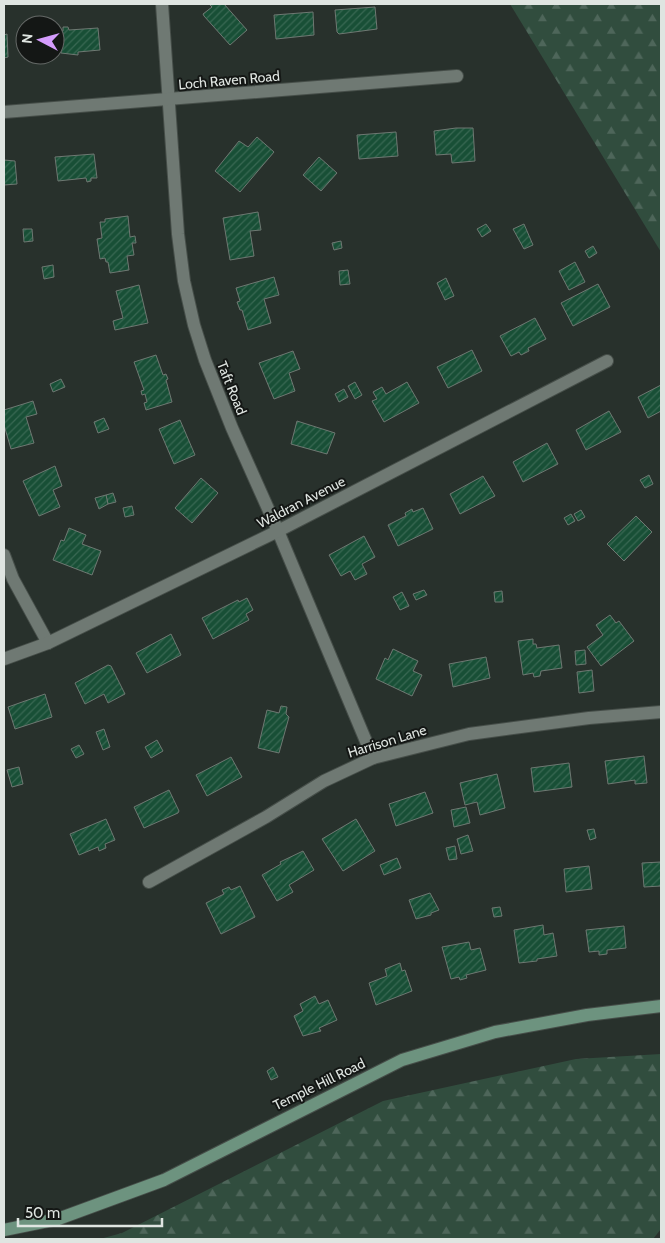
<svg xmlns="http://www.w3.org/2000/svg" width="665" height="1243" font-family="Cabin,sans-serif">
	<defs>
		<pattern id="forest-firs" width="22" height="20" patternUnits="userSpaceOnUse" patternTransform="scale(1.25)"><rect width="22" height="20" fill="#314d3e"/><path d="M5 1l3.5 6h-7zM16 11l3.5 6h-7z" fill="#4e665a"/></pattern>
		<pattern id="building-hatch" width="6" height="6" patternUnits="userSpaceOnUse" patternTransform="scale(1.25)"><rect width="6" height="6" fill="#184f36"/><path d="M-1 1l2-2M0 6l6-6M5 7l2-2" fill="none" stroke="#396853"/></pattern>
	</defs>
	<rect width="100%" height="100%" fill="#28312c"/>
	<g fill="url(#forest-firs)">
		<polygon points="510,4 661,4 661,252"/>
		<polygon points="661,1054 661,1229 653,1239 100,1239 122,1233 383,1101 576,1059"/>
	</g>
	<g fill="url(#building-hatch)" stroke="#6e7872">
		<polygon points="209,4 224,4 247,30 230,45 204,16 203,14 212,7"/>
		<polygon points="375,7 377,29 339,34 337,32 335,10"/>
		<polygon points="313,12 314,35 276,39 274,15"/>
		<polygon points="63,27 68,27 69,30 98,28 100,50 78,52 78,55 61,53 59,31 63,31"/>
		<polygon points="7,34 8,57 4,58 4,35"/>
		<polygon points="456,128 473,128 475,161 452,163 451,154 436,155 434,131"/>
		<polygon points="396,132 398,156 359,159 357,135"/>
		<polygon points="257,137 274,152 240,192 215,171 239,141 248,147"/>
		<polygon points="94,154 97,178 91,178 91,181 87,182 86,178 58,181 55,157"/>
		<polygon points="319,157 337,173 321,191 303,175"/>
		<polygon points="4,160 15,161 17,184 4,185"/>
		<polygon points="258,212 261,230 250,231 254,256 230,260 223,218"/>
		<polygon points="128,216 130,237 135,236 136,243 132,243 134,255 127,256 129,270 110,273 108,262 106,262 105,258 100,259 97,239 102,238 100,222 105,222 105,219"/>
		<polygon points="486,224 491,231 482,237 477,229"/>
		<polygon points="524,224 533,245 524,249 513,229"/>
		<polygon points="23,229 32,229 33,241 24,242"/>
		<polygon points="341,241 342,248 334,250 332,243"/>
		<polygon points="593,246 597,253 589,258 585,251"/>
		<polygon points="575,262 585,282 569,290 559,271"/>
		<polygon points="53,265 54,277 44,279 42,267"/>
		<polygon points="348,270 350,284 340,285 339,271"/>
		<polygon points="274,277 279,295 264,299 271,323 248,330 242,310 240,310 237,302 240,301 236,288"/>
		<polygon points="446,278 454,296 445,300 437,283"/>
		<polygon points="598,284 610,307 573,326 561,303"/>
		<polygon points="139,285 148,323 115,330 113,321 123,318 116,291"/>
		<polygon points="535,318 546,339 528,348 529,351 521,355 519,352 511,356 500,336"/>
		<polygon points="472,350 482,371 448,388 437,367"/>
		<polygon points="293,351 300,369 289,373 295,391 274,399 259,363"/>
		<polygon points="156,355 163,375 166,374 168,379 166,380 172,402 146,410 144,403 147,402 145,394 142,395 141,391 144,390 134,362"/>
		<polygon points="61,379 65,387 53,392 50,384"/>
		<polygon points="355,382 362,395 355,399 348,386"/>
		<polygon points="407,382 419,403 384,422 372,401 377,399 373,392 382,387 386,394"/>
		<polygon points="661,385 661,411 648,418 638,397"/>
		<polygon points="344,389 348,397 339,402 335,394"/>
		<polygon points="33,401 37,414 26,417 34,443 11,449 4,425 4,410"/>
		<polygon points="609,411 621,432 586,450 576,430"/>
		<polygon points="104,418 109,429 98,433 94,422"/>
		<polygon points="180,420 195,455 174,464 159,429"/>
		<polygon points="297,421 335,433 327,454 291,444"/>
		<polygon points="547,443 558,464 523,482 513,462"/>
		<polygon points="55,466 62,486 53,490 60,507 39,516 23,481"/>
		<polygon points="649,475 653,484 645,488 640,480"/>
		<polygon points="483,476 495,496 460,514 450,494"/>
		<polygon points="201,478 218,493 192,523 175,508"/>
		<polygon points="113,493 116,502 108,504 106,495"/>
		<polygon points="106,495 108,504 99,509 95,498"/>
		<polygon points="132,506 134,515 125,517 123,508"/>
		<polygon points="423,508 433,529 398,546 388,525 406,516 405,513 412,509 413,512"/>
		<polygon points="581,510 585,517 578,521 574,514"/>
		<polygon points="571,514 575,521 568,525 564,518"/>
		<polygon points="636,516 652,532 624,561 607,544"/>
		<polygon points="69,528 86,535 82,544 101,551 92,575 53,560 61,540 64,541"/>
		<polygon points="364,536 375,557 362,564 367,574 355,580 350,571 341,576 329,555"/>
		<polygon points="424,590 427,595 416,600 413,594"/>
		<polygon points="502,591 503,602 495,602 494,592"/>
		<polygon points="402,592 409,606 400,610 393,597"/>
		<polygon points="247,598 253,610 246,614 249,620 213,639 202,618 238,600 239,602"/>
		<polygon points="610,615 616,623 619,621 634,641 601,666 587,647 603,635 596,625"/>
		<polygon points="171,634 181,655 147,673 136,653"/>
		<polygon points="533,639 533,644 536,644 537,648 559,645 562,668 541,671 540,676 534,677 533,673 523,675 518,641"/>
		<polygon points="393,649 418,661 413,671 422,675 412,696 376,679 385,658 388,660"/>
		<polygon points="585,650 586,664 576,665 575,651"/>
		<polygon points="486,657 490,678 453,687 449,664"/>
		<polygon points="108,665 111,666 125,694 108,703 104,694 85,704 75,683"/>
		<polygon points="592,670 594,691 579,693 577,672"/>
		<polygon points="45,694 52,717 15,729 8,707"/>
		<polygon points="281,706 287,707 286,714 289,717 279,753 258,748 267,710 279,713"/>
		<polygon points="104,729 110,747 103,750 96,732"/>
		<polygon points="157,740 163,751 151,758 145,747"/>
		<polygon points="79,745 84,754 76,758 71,749"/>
		<polygon points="644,756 647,783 635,784 635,780 608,784 605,761"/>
		<polygon points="231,757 242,777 207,796 196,775"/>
		<polygon points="569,763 572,787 534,792 531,768"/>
		<polygon points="19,767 23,784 12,787 7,770"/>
		<polygon points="497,774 505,808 480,815 477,802 465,805 460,783"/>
		<polygon points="169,790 179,811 178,813 144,828 134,807"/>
		<polygon points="425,792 433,813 396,826 389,804"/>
		<polygon points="466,807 470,823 454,827 451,810"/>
		<polygon points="106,819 115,840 105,844 106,848 99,851 98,847 79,855 70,834"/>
		<polygon points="356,819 375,851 343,871 322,839"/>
		<polygon points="594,829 596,838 590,840 587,830"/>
		<polygon points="468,835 473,851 461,854 457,839"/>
		<polygon points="455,846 457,859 449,860 446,848"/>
		<polygon points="303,851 314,870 289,885 293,892 277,901 262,875 281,864 280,862"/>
		<polygon points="397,858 401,868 384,875 380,865"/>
		<polygon points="661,862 661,886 644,887 642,863"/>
		<polygon points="589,866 592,889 566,892 564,869"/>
		<polygon points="240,886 255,917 221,934 206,903 224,894 222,890 229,887 231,890"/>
		<polygon points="430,893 439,910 431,913 431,915 416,919 409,900"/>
		<polygon points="500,907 502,916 494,917 492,908"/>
		<polygon points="543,925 544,935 553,933 557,956 537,959 537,961 519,963 514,930"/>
		<polygon points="624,926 626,948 607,950 607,954 599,955 599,951 589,952 586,930"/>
		<polygon points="469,942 471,950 480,948 486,970 466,975 467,978 460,980 459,977 451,979 442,947"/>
		<polygon points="400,963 402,971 405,970 412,991 376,1005 369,983 387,976 385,969"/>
		<polygon points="315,996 319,1004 328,1000 337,1020 319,1028 321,1031 303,1036 294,1016 303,1011 300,1004"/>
		<polygon points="273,1067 278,1077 271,1080 267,1071"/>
	</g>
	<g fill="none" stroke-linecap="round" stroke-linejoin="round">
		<defs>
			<g id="street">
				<polyline points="162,4 178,234 184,281 194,325 205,360 232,428 278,531 373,758"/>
				<polyline points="4,112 457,76"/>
				<polyline points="4,555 13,579 48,643"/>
				<polyline points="4,659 48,643 278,531 607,361"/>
				<polyline points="149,882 266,817 324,781 373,758 469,734 589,718 661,712"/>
			</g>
			<polyline id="secondary" points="4,1230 58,1219 164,1180 402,1060 495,1032 587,1015 661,1006"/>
		</defs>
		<use href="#street" stroke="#464e49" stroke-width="14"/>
		<use href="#secondary" stroke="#464e49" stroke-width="14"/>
		<use href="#street" stroke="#6f7973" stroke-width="12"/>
		<use href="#secondary" stroke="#6d937f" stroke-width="12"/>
	</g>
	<g text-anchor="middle" stroke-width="4" stroke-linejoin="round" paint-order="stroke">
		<g font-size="14" fill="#dfe5e1" stroke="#141715">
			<text transform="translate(229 80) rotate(-5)" y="5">Loch Raven Road</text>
			<text transform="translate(232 388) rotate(68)" y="5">Taft Road</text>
			<text transform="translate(301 502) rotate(-27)" y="5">Waldran Avenue</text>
			<text transform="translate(387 741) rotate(-17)" y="5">Harrison Lane</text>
			<text transform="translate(319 1084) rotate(-26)" y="5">Temple Hill Road</text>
		</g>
	</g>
	<rect width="665" height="1243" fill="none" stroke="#dfe5e1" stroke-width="10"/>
	<g transform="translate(40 40) rotate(276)"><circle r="24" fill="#141715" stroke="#656967"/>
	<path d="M0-4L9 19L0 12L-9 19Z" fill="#d49cfc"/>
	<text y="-8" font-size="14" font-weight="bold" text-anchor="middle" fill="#dfe5e1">N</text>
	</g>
	<path d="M18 1218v8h144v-8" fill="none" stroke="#dfe5e1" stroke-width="2.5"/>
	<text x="25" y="1218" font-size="15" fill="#dfe5e1" stroke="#141715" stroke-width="4" paint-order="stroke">50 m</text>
</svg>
